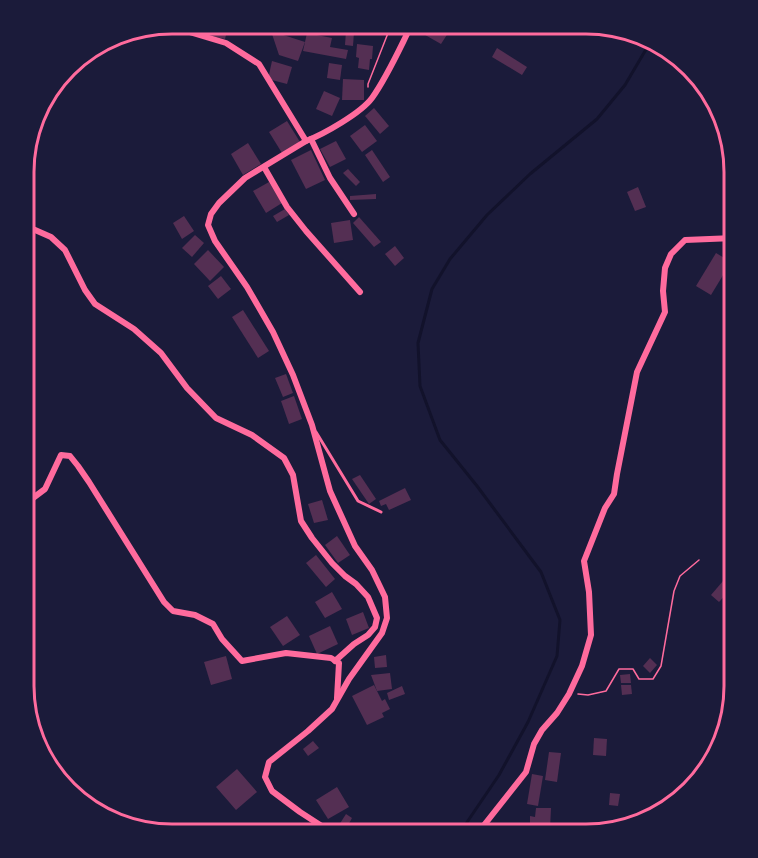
<svg xmlns="http://www.w3.org/2000/svg" width="758" height="858" font-family="'Playfair Display',serif">
	<rect width="100%" height="100%" fill="#1b1b3a"/>
	<g fill="none" stroke-linecap="round" stroke-linejoin="round">
		<polyline stroke="#12122b" stroke-width="3" points="459,834 499,775 528,722 557,656 560,620 541,572 477,486 440,440 420,386 418,343 432,289 450,259 487,215 530,174 597,119 625,85 648,46 649,42"/>
	</g>
	<g fill="#542f53">
		<polygon points="461,27 458,34 450,30 441,44 420,32 422,28"/>
		<polygon points="208,31 227,31 225,39 207,35"/>
		<polygon points="271,31 305,42 298,61 279,55"/>
		<polygon points="346,31 354,32 353,46 345,45"/>
		<polygon points="307,33 332,38 330,47 348,50 346,59 303,51"/>
		<polygon points="357,44 373,46 372,59 370,59 369,70 358,68 359,58 356,57"/>
		<polygon points="497,48 527,67 522,75 492,57"/>
		<polygon points="272,61 292,67 287,84 268,79"/>
		<polygon points="329,63 342,65 340,80 327,78"/>
		<polygon points="343,79 364,80 364,100 342,100"/>
		<polygon points="324,91 340,98 332,116 316,109"/>
		<polygon points="374,108 389,126 380,134 365,116"/>
		<polygon points="287,121 300,142 282,153 269,132"/>
		<polygon points="365,125 377,141 362,152 350,136"/>
		<polygon points="336,141 346,159 330,167 320,149"/>
		<polygon points="248,143 261,164 243,175 231,154"/>
		<polygon points="311,150 325,180 306,189 291,160"/>
		<polygon points="372,150 390,177 383,182 365,155"/>
		<polygon points="348,169 360,182 356,186 343,173"/>
		<polygon points="269,182 282,203 266,213 253,191"/>
		<polygon points="638,187 646,207 635,211 627,192"/>
		<polygon points="376,194 376,199 350,200 350,196"/>
		<polygon points="285,209 289,215 277,222 273,216"/>
		<polygon points="184,216 194,231 182,239 173,223"/>
		<polygon points="359,217 381,242 374,247 353,223"/>
		<polygon points="350,220 353,240 334,243 331,223"/>
		<polygon points="195,235 204,243 192,257 182,248"/>
		<polygon points="395,246 404,258 395,266 385,254"/>
		<polygon points="208,250 224,267 210,281 194,264"/>
		<polygon points="716,253 731,262 711,295 696,286"/>
		<polygon points="221,276 231,289 218,299 208,286"/>
		<polygon points="243,310 269,351 258,358 232,317"/>
		<polygon points="286,374 293,393 283,397 275,378"/>
		<polygon points="294,396 302,419 289,424 281,401"/>
		<polygon points="360,475 376,499 369,504 352,479"/>
		<polygon points="405,488 411,500 389,510 386,504 381,506 379,501"/>
		<polygon points="322,500 328,520 314,523 308,504"/>
		<polygon points="337,536 350,555 338,563 325,545"/>
		<polygon points="316,555 335,579 326,587 306,563"/>
		<polygon points="723,581 732,588 719,602 711,595"/>
		<polygon points="332,592 342,609 325,618 315,602"/>
		<polygon points="363,612 369,628 352,635 346,619"/>
		<polygon points="287,616 300,635 283,646 270,627"/>
		<polygon points="330,626 338,644 317,654 309,636"/>
		<polygon points="386,655 387,667 375,668 374,657"/>
		<polygon points="226,656 232,679 211,685 204,662"/>
		<polygon points="650,658 657,665 650,673 643,666"/>
		<polygon points="390,673 392,689 377,691 371,675"/>
		<polygon points="630,674 631,683 621,683 620,675"/>
		<polygon points="374,685 382,701 385,699 390,709 382,713 384,717 367,725 352,696"/>
		<polygon points="621,685 631,685 632,694 622,695"/>
		<polygon points="402,686 405,694 389,700 387,693"/>
		<polygon points="594,738 607,739 606,756 593,755"/>
		<polygon points="313,741 319,748 308,756 303,749"/>
		<polygon points="549,752 561,753 557,782 545,780"/>
		<polygon points="237,769 257,792 236,810 216,787"/>
		<polygon points="532,774 543,776 538,806 527,804"/>
		<polygon points="337,787 349,807 328,819 316,800"/>
		<polygon points="610,793 620,794 618,806 609,805"/>
		<polygon points="536,808 551,808 550,829 530,829 530,816 535,817"/>
		<polygon points="346,814 352,818 346,829 339,825"/>
		<polygon points="304,823 320,834 298,834"/>
		<polygon points="491,823 501,826 498,834 488,834"/>
	</g>
	<g fill="none" stroke-linecap="round" stroke-linejoin="round">
		<g stroke="#ff6b9d" stroke-width="1.5">
			<polyline points="368,87 368,84 390,28"/>
			<polyline points="578,694 588,695 606,691 619,669 633,669 639,679 653,679 661,666 674,591 680,576 699,560"/>
		</g>
		<polyline stroke="#ff6b9d" stroke-width="3" points="316,432 358,501 381,512"/>
		<g stroke="#ff6b9d" stroke-width="6">
			<polyline points="186,31 226,43 259,64 306,141"/>
			<polyline points="311,139 330,178 354,214"/>
			<polyline points="264,167 287,207 306,231 360,292"/>
			<polyline points="26,226 51,237 65,250 85,290 95,304 134,329 161,353 187,388 216,418 252,435 284,458 293,475 301,521 312,538 332,563 345,576 356,584 368,597 377,618 375,627 368,635 354,644 335,661"/>
			<polyline points="25,504 45,489 61,455 70,456 78,466 89,482 164,602 173,611 195,615 213,624 222,639 242,661 286,653 331,658 339,663 337,698"/>
			<path d="M334 834 300 812 272 791 265 777 269 762 308 731 332 709 349 679 382 633 387 618 385 597 372 570 355 546 330 491 312 425 293 375 273 332 247 287 215 241 208 225 211 214 219 203 245 178 306 141C324 134 361 113 372 98 387 77 399 50 410 28"/>
			<polyline points="477,834 526,772 534,744 542,730 557,713 569,694 582,666 591,635 589,592 584,561 605,508 614,494 617,474 637,372 665,312 663,291 665,268 671,254 685,240 734,238"/>
		</g>
	</g>
	<path d="M0 0H758V858H0ZM172 34H586A138 138 0 0 1 724 172V686A138 138 0 0 1 586 824H172A138 138 0 0 1 34 686V172A138 138 0 0 1 172 34Z" fill="#1b1b3a" fill-rule="evenodd"/>
	<path fill="none" stroke="#ff6b9d" stroke-width="3" d="M172 34H586A138 138 0 0 1 724 172V686A138 138 0 0 1 586 824H172A138 138 0 0 1 34 686V172A138 138 0 0 1 172 34Z"/>
</svg>
